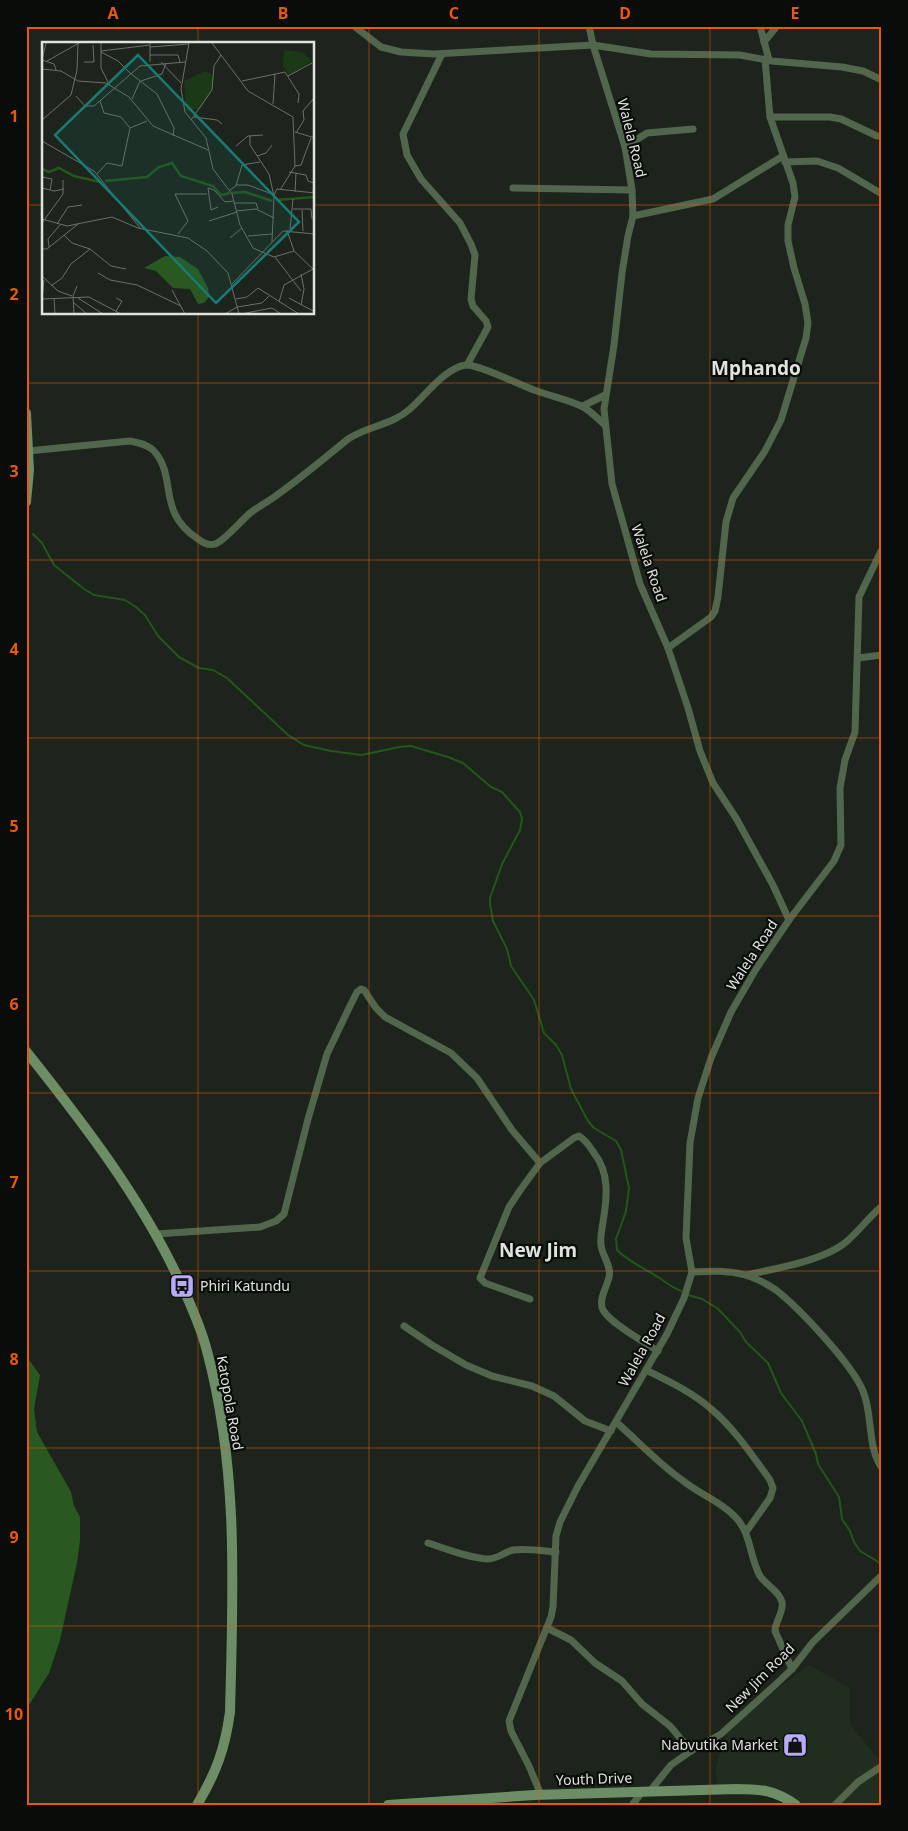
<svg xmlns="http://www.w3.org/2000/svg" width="908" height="1831" font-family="'Noto Sans',sans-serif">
	<rect width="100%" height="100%" fill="#1d241b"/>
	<polygon fill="#212d1f" points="809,1665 850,1688 850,1724 882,1763 882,1805 796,1805 781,1789 717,1789 716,1767 729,1726"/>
	<polygon fill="#295921" points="26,1356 40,1375 34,1409 37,1432 71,1492 74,1506 80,1517 80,1540 77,1563 60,1640 49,1673 26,1710"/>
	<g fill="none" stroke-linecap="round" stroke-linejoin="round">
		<g stroke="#25551d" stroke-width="2">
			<path d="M33 534 42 543 54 565 84 589 94 595 125 600 136 607 145 615 158 636 179 657 199 668 213 670 227 678 288 735 304 745 331 751 362 755 399 747 411 746 448 757 463 763 491 787 502 792 520 812 522 819 520 830 502 864 490 898V904L493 921 507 949 511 966 534 1000 544 1033 556 1045 562 1055 571 1089 588 1121 594 1128 616 1141 621 1150 629 1188 626 1211 616 1239 617 1250C630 1263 646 1269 661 1279 670 1285 671 1287 681 1291"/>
			<polyline points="688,1295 702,1299 717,1308 740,1332 746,1342 768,1363 781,1393 802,1421 816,1454 818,1464 839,1497 842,1519 850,1531 854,1542 860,1551 877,1561 882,1566"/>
		</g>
		<g stroke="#52664e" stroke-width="7">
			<polyline points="354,26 381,47 401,52 434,54 593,45 651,54 740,55 772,61 842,67 863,71 882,80"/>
			<polyline points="589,26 593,45 625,147 632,190 633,216 628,236 622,273 614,345 604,409 612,484 640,584 668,648 688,708 700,751 713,783 736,818 773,885 789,920"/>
			<polyline points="760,26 769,60"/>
			<polyline points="764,42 777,26"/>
			<polyline points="442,54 403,134 407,155 421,179 460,223 471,244 475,255 471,299 473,306 486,321 488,327 467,365"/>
			<polyline points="770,117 830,117 841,119 877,136"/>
			<polyline points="625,147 647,133 693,129"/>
			<polyline points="785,162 817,161 838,168 882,194"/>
			<polyline points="513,188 632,190"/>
			<polyline points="633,216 713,199 783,156"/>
			<polyline points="583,406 605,395"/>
			<path d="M28 451 130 441C138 443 148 444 154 451 178 478 156 512 198 539 203 543 208 546 215 544 223 542 241 521 249 514 257 507 268 502 277 495 302 477 325 458 348 439 368 426 392 425 410 409 425 396 446 367 466 365 478 364 520 385 534 390 550 396 566 399 581 406 590 410 598 419 605 425"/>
			<polyline points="668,648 711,617 715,611 718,597 726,522 733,498 765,451 781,420 806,338 808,323 805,304 794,268 788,241 788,225 795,197 793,183 770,117 765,59"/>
			<polyline points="858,658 882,655"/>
			<polyline points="156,1234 260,1227 276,1221 284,1214 308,1119 327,1054 350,1006 357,992 361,989 364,990 376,1008 385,1017 451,1053 477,1078 512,1130 540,1163"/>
			<path d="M692 1272C710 1271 727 1270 745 1275 756 1278 767 1284 776 1290 799 1308 852 1364 863 1391 873 1414 867 1448 882 1468"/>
			<path d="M746 1275C774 1269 823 1261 846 1242 859 1231 869 1217 882 1206"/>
			<path d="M530 1299 485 1283 480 1278 509 1207 521 1189 540 1163 574 1138 579 1136C586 1140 590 1147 594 1153 610 1173 607 1198 603 1222 602 1229 600 1237 601 1245 602 1256 612 1266 609 1277 607 1287 598 1300 603 1310 610 1323 644 1342 658 1351"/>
			<polyline points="404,1326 432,1345 466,1365 492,1376 532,1386 554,1396 585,1421 611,1431"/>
			<path d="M646 1370C668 1381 692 1392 710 1408 734 1428 752 1455 770 1480L773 1488 770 1498 746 1532"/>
			<path d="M616 1422C638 1441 658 1463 682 1480 699 1494 724 1503 738 1520 751 1536 750 1558 760 1576 766 1585 780 1592 782 1602 784 1612 775 1622 775 1631L792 1669"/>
			<path d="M428 1543C447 1549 468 1558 488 1559 498 1559 504 1552 513 1550 527 1548 543 1551 556 1552"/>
			<polyline points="547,1628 571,1640 595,1663 622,1681 642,1704 670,1726 691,1751"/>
			<polyline points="650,1791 671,1765 691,1751 721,1734 775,1685 792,1669 813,1642 882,1575"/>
			<polyline points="541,1795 529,1766 511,1731 509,1721 551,1617 553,1607 556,1536 560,1522 578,1486 667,1334 684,1298 692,1272 686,1238 690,1143 698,1098 711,1058 731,1012 756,969 789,920 834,861 841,845 840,788 845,760 855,732 859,597 882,549"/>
			<polyline points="632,1805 643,1791"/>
			<polyline points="835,1805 858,1782 882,1766"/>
		</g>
		<g stroke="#6c8d66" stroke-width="10">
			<polyline points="26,413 29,470 26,502"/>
			<path d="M26 1051C84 1124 142 1199 181 1284 191 1305 201 1328 207 1351 239 1470 233 1590 230 1712 225 1749 216 1773 197 1805"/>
			<path d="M388 1805 534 1795 736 1789C761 1789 775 1790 796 1805"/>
		</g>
	</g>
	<path fill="none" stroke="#e8590c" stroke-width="1" stroke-opacity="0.55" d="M198 26V44M369 26V1805M539 26V1805M710 26V1805M26 205H44M314 205H882M198 314V1805M26 383H882M26 560H882M26 738H882M26 916H882M26 1093H882M26 1271H882M26 1448H882M26 1626H882"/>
	<defs>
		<symbol id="bus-square" viewBox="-11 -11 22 22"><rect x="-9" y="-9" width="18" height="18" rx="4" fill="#b7abf8" stroke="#090c08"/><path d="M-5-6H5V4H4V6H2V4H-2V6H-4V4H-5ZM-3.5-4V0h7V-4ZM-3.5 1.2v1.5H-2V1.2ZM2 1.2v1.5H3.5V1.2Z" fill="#111"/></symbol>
		<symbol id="shop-square" viewBox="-11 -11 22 22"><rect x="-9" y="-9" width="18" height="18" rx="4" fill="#b7abf8" stroke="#090c08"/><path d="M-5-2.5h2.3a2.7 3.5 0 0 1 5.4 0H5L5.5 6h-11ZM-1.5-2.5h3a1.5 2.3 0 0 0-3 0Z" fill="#111"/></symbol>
	</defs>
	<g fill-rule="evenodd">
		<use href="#bus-square" x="168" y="1272" width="28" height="28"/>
		<use href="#shop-square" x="781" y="1731" width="28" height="28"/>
	</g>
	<g text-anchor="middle" stroke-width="4.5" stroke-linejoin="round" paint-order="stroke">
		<g font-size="14" fill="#dfe4de" stroke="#090c08">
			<text transform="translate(632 138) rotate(76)" y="5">Walela Road</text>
			<text transform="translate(649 563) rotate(71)" y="5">Walela Road</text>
			<text transform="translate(752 955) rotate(-57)" y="5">Walela Road</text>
			<text transform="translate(642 1350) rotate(-61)" y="5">Walela Road</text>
			<text transform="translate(230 1403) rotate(80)" y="5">Katopola Road</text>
			<text transform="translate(760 1678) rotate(-45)" y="5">New Jim Road</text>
			<text transform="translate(594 1779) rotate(-2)" y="5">Youth Drive</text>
		</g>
		<g font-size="14" fill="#dfe4de" stroke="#090c08" text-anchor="start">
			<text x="200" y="1291">Phiri Katundu</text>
			<text x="778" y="1750" text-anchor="end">Nabvutika Market</text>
		</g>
		<g font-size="19" font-weight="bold" fill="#dfe4de" stroke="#090c08">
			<text x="756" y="375">Mphando</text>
			<text x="538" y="1257">New Jim</text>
		</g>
	</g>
	<g transform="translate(42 42)">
		<rect width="272" height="272" fill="#1d241b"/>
		<path d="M242 8 260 10 270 19 247 33 241 24ZM163 29 171 33 170 48 159 67 144 68 142 39Z" fill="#1b3916"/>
		<path d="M123 214 138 215 156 227 166 246 167 255 162 261 156 262 148 247 131 246 114 229 102 226Z" fill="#295921"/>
		<path fill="none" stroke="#25551d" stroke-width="2.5" d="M0 127 7 130 17 126 32 134 58 140M63 139 105 135 117 125 130 121 139 134 171 144 179 153 188 151M190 151 203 150 230 159M234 158 273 155"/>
		<path fill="none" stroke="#6b7169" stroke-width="1" d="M59 1V26L68 44M108 1V20M147 1 139 47 143 70 164 96 171 127 190 152 198 183 211 206 220 210M170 1 206 49 251 75 253 124 238 148M108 5 147 2M59 9 108 3M59 10 76 19 88 31M108 13H136L138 20M0 18 12 22 14 28M0 18 4 1M5 19 37 1M42 20H52L51 3M119 20 139 41M0 27 19 29 36 39 64 41 87 55 111 84 166 108M88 31 115 52 132 86 131 94M246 34 270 21M99 39 120 32 124 21M200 39 243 30 257 52 256 61M34 54 43 64H52L98 24 143 20M90 57 98 39M231 62 233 32M152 75 175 78 180 82M0 78 29 53 35 28 36 1M149 78 170 48 172 24 179 13M88 86 105 79M253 90 273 96M254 91 262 78 261 69 273 55M208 94V103L227 132 232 154 230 200M0 99 52 129 98 186M194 104 206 94 221 93M215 114 224 111 230 103M253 124 259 123 269 96M247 130 264 133 266 139 272 141 271 150M55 132 65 121 80 124 88 86 79 75 62 71 58 59M0 135 10 137 8 148M194 144 200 123 218 120M0 146 12 149 22 147M188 148 195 143H206L230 152M253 150 254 131M232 153 235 147 273 151M193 161H214L216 167M176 165 169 168 166 146 172 148 183 160 192 159M251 167H269L270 177M260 168 261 189M194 169 214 167 232 176M0 177 25 184 70 175 96 186 146 196 165 209 186 231 197 272M167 179 195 170M0 181 21 152V138M15 182 26 165 40 163M248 187 251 157M245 188 252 209 272 228M136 192 146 179 133 152H165M22 193 30 201 48 207 69 224 84 227M206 194 230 192M188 196 200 186M7 205 6 197 18 183M0 207H5L36 182M220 210 232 215 252 209M233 215 259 249M56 231 68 238 95 243 139 264M259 232 262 247 259 263M0 234 16 249 30 254M190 242 241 189 273 192M9 244 20 236 29 222 48 207M130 248 143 272M12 256 13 272M36 256 61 272M247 256 273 270M0 257 47 255 79 272M0 257 2 238M194 257 205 255 216 246 257 272M237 260 242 243 271 227M32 261 45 272M74 269 80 259 74 256M32 272 31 254 35 244M183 272 195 265 220 261 227 254M199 272 230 266 239 272"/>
		<path fill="#197c74" fill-opacity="0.15" stroke="#197c74" stroke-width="2.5" d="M96 13 257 180 174 261 13 93Z"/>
		<rect width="272" height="272" fill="none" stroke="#dfe4de" stroke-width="2.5"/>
	</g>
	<rect width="908" height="1831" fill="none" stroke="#090c08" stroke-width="55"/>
	<rect x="28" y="28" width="852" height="1776" fill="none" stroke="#e8590c" stroke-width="2"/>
	<g font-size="16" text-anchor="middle" font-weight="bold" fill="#e8590c">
		<text x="113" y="19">A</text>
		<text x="283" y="19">B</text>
		<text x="454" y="19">C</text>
		<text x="625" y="19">D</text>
		<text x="795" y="19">E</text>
		<text x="14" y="122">1</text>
		<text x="14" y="300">2</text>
		<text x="14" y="477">3</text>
		<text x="14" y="655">4</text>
		<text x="14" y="832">5</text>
		<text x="14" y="1010">6</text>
		<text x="14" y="1188">7</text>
		<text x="14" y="1365">8</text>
		<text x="14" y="1543">9</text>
		<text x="14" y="1720">10</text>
	</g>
</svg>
